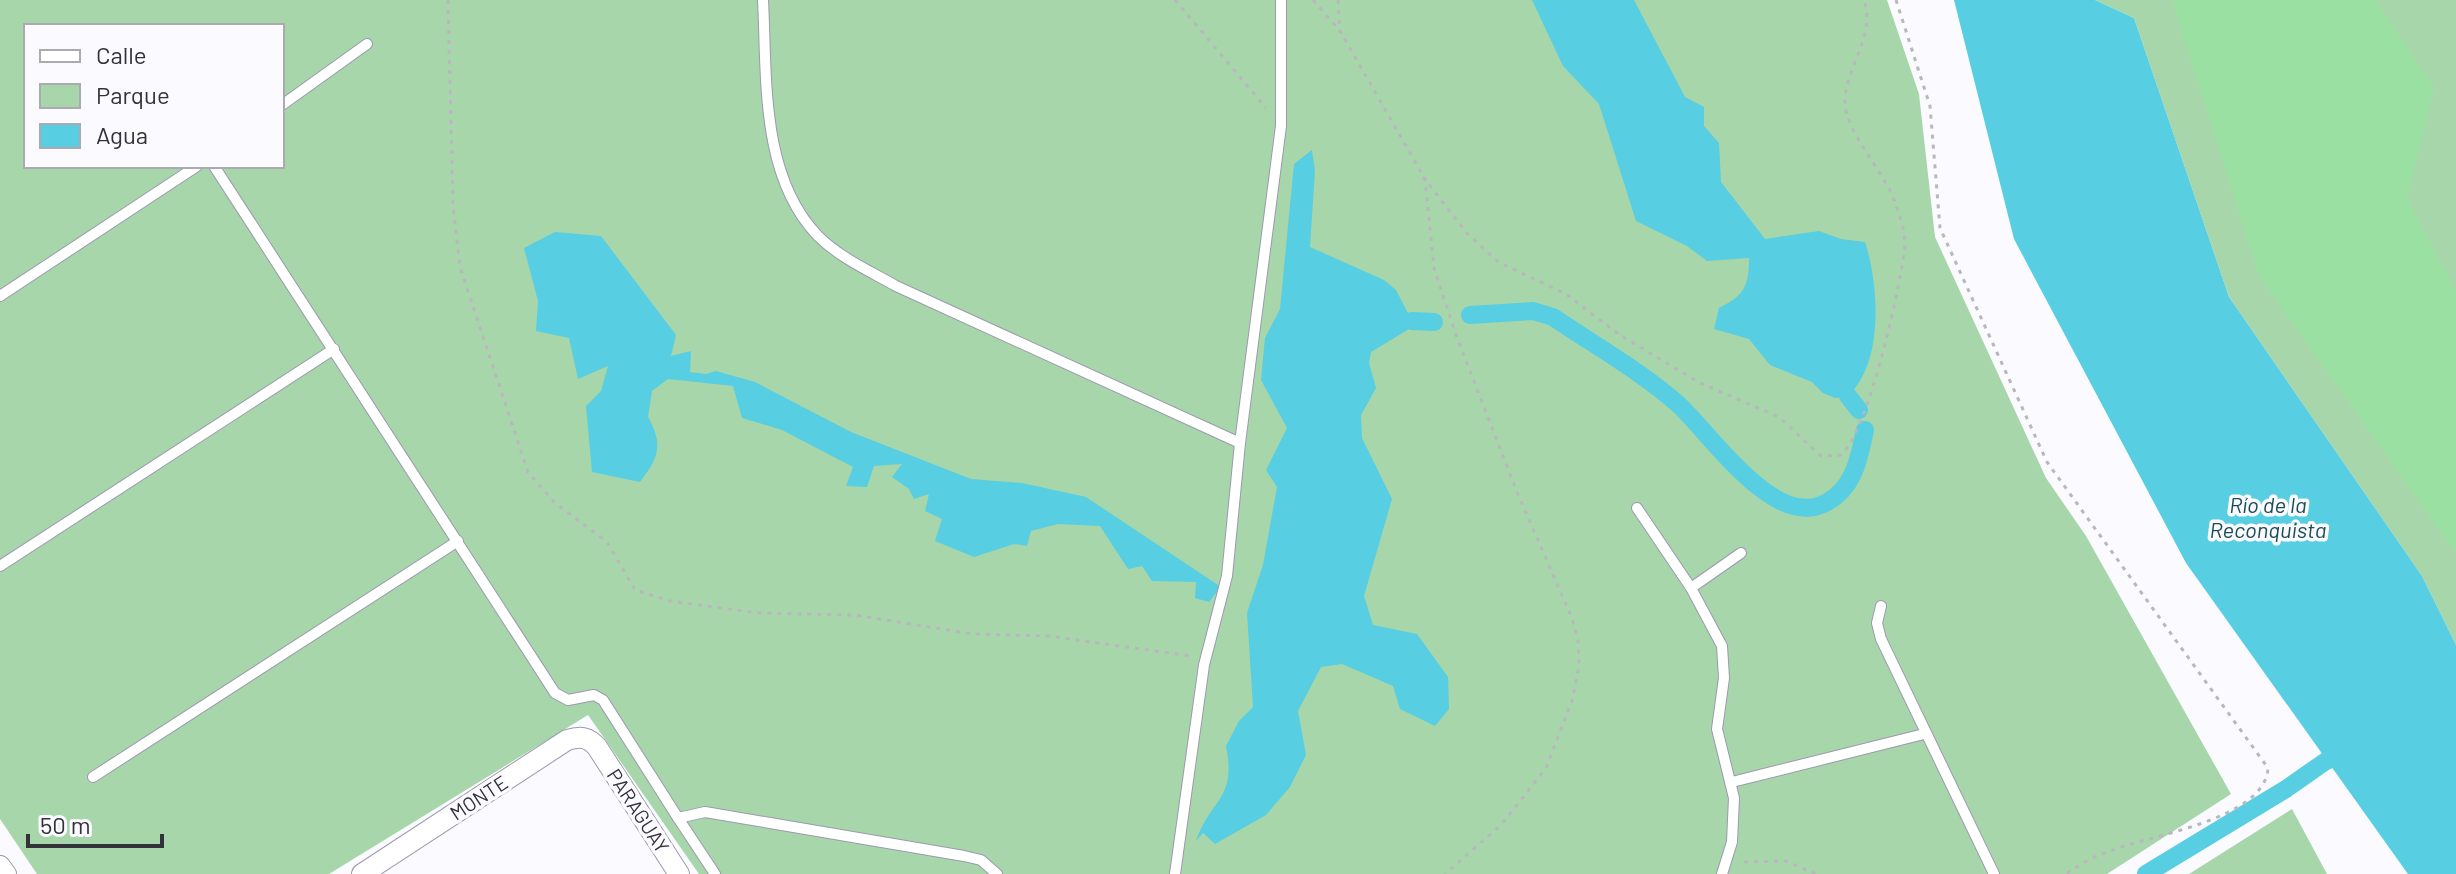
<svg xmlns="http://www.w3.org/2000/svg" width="2456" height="874" font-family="Barlow,sans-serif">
	<rect width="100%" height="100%" fill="#fbfaff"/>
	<g fill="#a7d6ab" fill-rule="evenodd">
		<path d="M0 0H1887L1919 94 1935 237 2046 478 2086 536 2231 794 2107 874H699L588 715 329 874H37L0 819ZM26 26H282V166H26Z"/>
		<polygon points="2095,0 2456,0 2456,645 2422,576 2229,297 2134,18"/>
		<polygon points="2292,809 2327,874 2189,874"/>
	</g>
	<polygon fill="#9be0a3" points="2172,0 2375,0 2434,88 2407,198 2456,292 2456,553 2259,276"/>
	<g fill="#57cee1">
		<path d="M1532 0H1634L1685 97 1704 107V126L1719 143 1721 182 1765 239 1819 231 1841 239 1865 242C1879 285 1884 363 1848 396L1835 398 1823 393 1812 382 1770 365 1749 339 1714 329 1719 308C1744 296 1749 286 1749 258L1707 261 1687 246 1636 221 1599 104 1563 66Z"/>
		<polygon points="1954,0 2095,0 2134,18 2229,297 2422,576 2456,645 2456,874 2408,874 2186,563 2014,239"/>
		<path d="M1312 150 1315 170 1310 247 1384 280 1396 290 1412 321 1409 329 1371 352 1369 363 1376 388 1361 415 1362 438 1392 499 1364 596 1373 625 1417 634 1448 677 1449 709 1435 726 1400 709 1393 686 1342 664 1321 667 1298 711 1306 755 1290 787 1266 815 1215 844 1203 833 1196 841C1210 799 1237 800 1226 746L1239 721 1253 707 1247 613 1263 565 1277 487 1266 470 1287 428 1261 380 1265 338 1280 309 1294 164Z"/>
		<path d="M555 232 601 236 676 335 671 356 691 351 690 372 706 374 716 371 755 382 851 432 971 479 1022 483 1086 497 1221 587 1209 602 1195 598 1196 582 1152 581 1142 566 1128 569 1100 526 1058 524 1031 531 1027 546 1014 544 974 557 935 541 942 519 925 511 929 494 914 499 909 489 892 477 902 464 874 466 867 487 846 486 853 467 782 430 742 418 733 386 668 379 652 391 648 417C664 445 658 459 640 482L592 472 586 406 601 391 608 366 578 379 569 338 536 331 538 301 524 248Z"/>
	</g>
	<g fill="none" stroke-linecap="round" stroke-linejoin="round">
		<g stroke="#57cee1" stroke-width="18">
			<path d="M1470 315 1533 311 1553 317C1594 345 1642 372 1679 405 1712 436 1772 525 1821 505 1853 492 1859 460 1865 430"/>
			<polyline points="1412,321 1434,322"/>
			<polyline points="1848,396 1859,410"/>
			<polyline points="2146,874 2286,789 2326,761 2348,751"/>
		</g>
		<defs>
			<g id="lane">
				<path d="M763 0C767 77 760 176 818 236 840 258 870 271 896 286L1240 443"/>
				<polyline points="282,105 367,44"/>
				<polyline points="214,166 555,693 568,700 594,695 603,700 678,818 705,812 964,856 981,860 997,874"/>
				<polyline points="0,296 197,166"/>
				<polyline points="1637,508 1691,588 1722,646 1724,678 1717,729 1734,798 1732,842 1722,874"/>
				<polyline points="0,566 334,349"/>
				<polyline points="1691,588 1741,553"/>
				<polyline points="1881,606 1877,623 1881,639 1994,874"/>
				<polyline points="93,777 458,541"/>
				<polyline points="1732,782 1924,734"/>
				<polyline points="678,818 715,874"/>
				<polyline points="1175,874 1204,665 1227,576 1240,443 1281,126 1281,0"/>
			</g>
			<g id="street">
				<polyline points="0,866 6,874"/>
				<path d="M362 874 567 740C581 736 588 737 597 747L679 874"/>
			</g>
		</defs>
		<use href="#lane" stroke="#9d99af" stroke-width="12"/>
		<use href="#street" stroke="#9d99af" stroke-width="22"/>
		<g stroke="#b8b7bd" stroke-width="3" stroke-dasharray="4 6" stroke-linecap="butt">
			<polyline points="448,0 453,206 460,267 528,472 554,502 607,542 635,590 670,601 758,613 855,615 973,634 1048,636 1191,656"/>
			<polyline points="1175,0 1266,108"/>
			<polyline points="1313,0 1340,31 1425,179 1434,268 1456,335 1517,492 1572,618 1578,640 1579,666 1572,701 1546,768 1501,825 1445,874"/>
			<polyline points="1338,0 1340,31"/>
			<path d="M1896 0 1930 106 1940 228 2047 462 2268 768C2265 820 2149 835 2110 851 2095 856 2079 865 2066 874"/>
			<path d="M1423 177 1467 233 1498 262 1566 294 1620 335 1700 383 1779 417 1821 456 1841 455C1868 431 1899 293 1904 253 1907 237 1901 220 1896 205 1886 173 1845 133 1845 101 1846 65 1876 37 1864 0"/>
			<polyline points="1744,862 1785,861 1816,874"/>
		</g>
		<use href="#lane" stroke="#fff" stroke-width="10"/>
		<use href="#street" stroke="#fff" stroke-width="20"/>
	</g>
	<g text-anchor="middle" stroke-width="7" stroke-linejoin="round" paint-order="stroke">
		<g font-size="20" fill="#33323b" stroke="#fbfaff">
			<text transform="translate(479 798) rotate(-33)" y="7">MONTE</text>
			<text transform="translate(638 811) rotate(57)" y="7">PARAGUAY</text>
		</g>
		<g font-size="22" font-style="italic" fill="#1a4e57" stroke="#fbfaff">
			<text x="2268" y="513">Río de la<tspan x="2268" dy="25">Reconquista</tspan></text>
		</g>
	</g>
	<rect x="24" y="24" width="260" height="144" fill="#fbfaff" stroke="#abaab1" stroke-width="2"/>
	<rect x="40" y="50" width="40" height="12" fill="#ffffff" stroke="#abaab1" stroke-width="2"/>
	<text x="96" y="64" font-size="24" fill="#33323b">Calle</text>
	<rect x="40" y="84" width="40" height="24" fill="#a7d6ab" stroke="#abaab1" stroke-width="2"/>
	<text x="96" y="104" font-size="24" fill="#33323b">Parque</text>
	<rect x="40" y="124" width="40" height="24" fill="#57cee1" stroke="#abaab1" stroke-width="2"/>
	<text x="96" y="144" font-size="24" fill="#33323b">Agua</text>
	<path d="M28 834v12h134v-12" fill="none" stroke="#33323b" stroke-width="4"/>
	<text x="40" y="834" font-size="24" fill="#33323b" stroke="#fbfaff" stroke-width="6" paint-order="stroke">50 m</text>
</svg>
